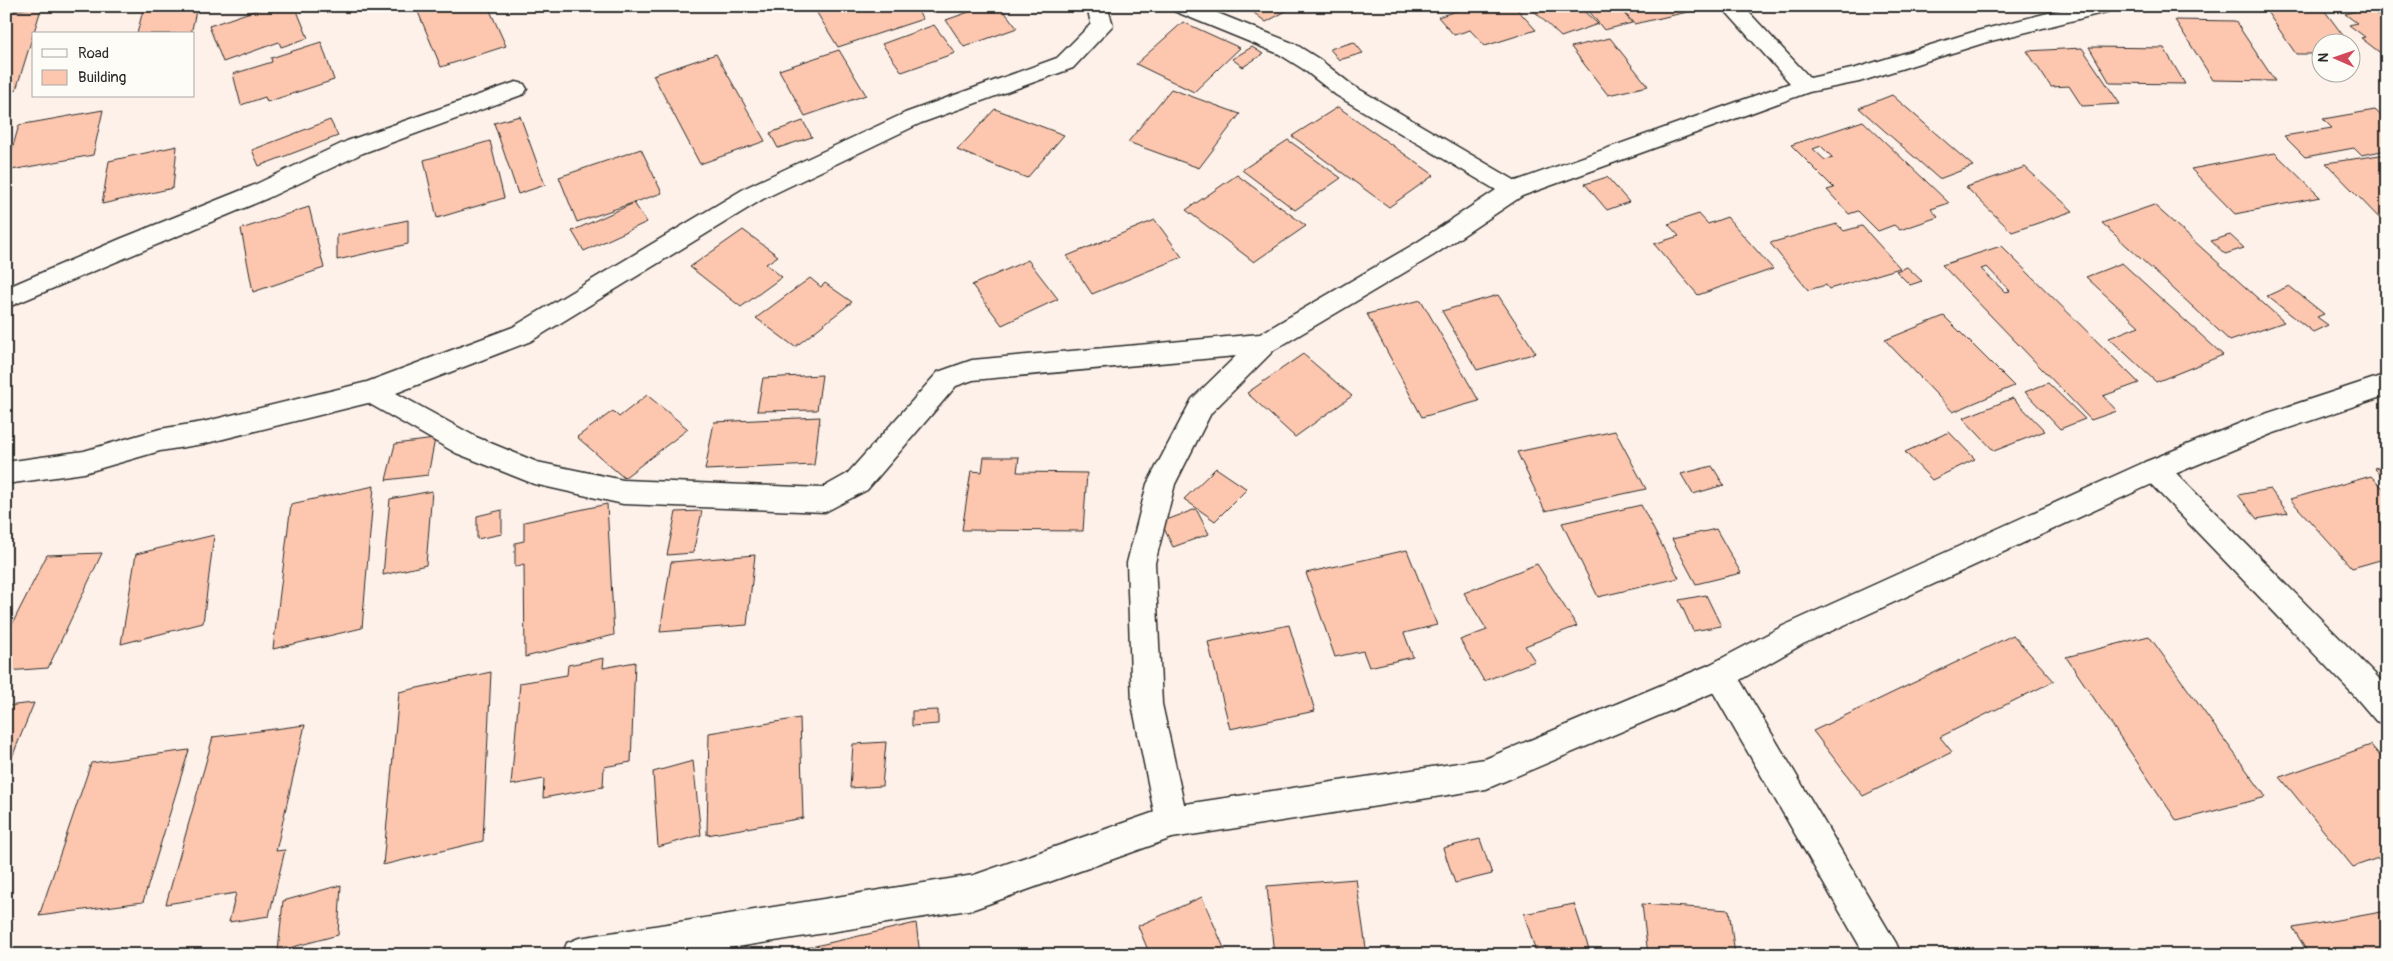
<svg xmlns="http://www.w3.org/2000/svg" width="2393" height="961" font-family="Pangolin,sans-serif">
	<rect width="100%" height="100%" fill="#fdf1e9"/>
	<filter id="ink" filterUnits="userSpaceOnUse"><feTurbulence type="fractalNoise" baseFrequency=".02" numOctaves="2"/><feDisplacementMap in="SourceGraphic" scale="10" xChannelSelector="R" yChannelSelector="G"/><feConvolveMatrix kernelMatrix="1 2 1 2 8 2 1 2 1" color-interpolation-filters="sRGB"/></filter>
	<g filter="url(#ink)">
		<g fill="#fdc7af" stroke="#2b2b2b" fill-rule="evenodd">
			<polygon points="42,6 16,90 6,92 6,12"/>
			<polygon points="144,6 197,6 191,34 137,34"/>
			<polygon points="268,6 295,6 308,38 281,47 279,42 223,62 209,26"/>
			<polygon points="437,6 488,6 506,46 441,67 418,12"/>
			<polygon points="836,6 914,6 923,19 838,47 817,13"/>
			<polygon points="986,6 1000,6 1017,28 964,47 946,20"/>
			<polygon points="1267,6 1282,6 1288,10 1266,22 1254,13"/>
			<polygon points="1471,6 1514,6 1536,30 1485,46 1470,30 1454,35 1438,17"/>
			<polygon points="1529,6 1578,6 1598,24 1561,37"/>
			<polygon points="1585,6 1618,6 1632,23 1604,30"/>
			<polygon points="1619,6 1703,6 1705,8 1634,24"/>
			<polygon points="1929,6 1947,6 1949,8 1932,10"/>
			<polygon points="2263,6 2321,6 2348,42 2320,42 2320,54 2296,54"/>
			<polygon points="2367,8 2387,20 2387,58 2361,38 2365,37 2349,25 2357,23 2345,14"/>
			<polygon points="2175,20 2235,21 2275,81 2213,80"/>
			<polygon points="1183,22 1240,48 1194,92 1136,64"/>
			<polygon points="934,25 955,53 902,72 882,44"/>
			<polygon points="1610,38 1648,86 1608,95 1571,47"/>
			<polygon points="321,42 334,80 267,102 265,97 241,105 233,74 272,62 271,58"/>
			<polygon points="1354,42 1363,53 1339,60 1330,49"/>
			<polygon points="1252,47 1263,54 1243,67 1232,59"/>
			<polygon points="2089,47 2164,48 2185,84 2110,83"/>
			<polygon points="2082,48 2120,104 2082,106 2069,86 2051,87 2027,51"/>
			<polygon points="839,50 866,95 805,116 779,70"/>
			<polygon points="716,54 765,141 700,164 653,75"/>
			<polygon points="1171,89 1240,114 1199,168 1128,142"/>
			<polygon points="1892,95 1973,166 1939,179 1859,108"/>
			<polygon points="1338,107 1434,175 1389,207 1292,136"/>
			<polygon points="995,109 1064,135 1027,178 957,150"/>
			<polygon points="103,110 93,155 6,171 19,125"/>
			<polygon points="2375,110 2387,121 2387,150 2361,155 2354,148 2305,157 2284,136 2332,128 2323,119"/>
			<polygon points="520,116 545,185 518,194 494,123"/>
			<polygon points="330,120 338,136 259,166 252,150"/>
			<polygon points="803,121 812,137 778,148 770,133"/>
			<path d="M1863 121 1949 203 1931 209 1938 217 1900 230 1894 225 1878 231 1858 211 1849 214 1827 190 1834 188 1791 145ZM1821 146 1833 158 1825 160 1813 149Z"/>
			<polygon points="1288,140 1341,178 1295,210 1242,170"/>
			<polygon points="490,141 504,198 437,218 424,160"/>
			<polygon points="177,146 173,188 102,204 109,161"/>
			<polygon points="641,149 662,193 577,222 559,177"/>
			<polygon points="2275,153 2320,197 2235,214 2191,169"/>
			<polygon points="2387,154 2387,223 2385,224 2326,163"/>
			<polygon points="2025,167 2073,211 2012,232 1966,187"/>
			<polygon points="1237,175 1306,226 1254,262 1186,210"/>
			<polygon points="1607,177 1629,202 1607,210 1585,184"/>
			<polygon points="634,203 647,222 584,251 572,231"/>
			<polygon points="2154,205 2284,322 2230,341 2102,223"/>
			<polygon points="309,207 324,268 253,292 241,229"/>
			<polygon points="1699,214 1708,224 1727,217 1773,269 1698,295 1654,244 1679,236 1668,224"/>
			<polygon points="408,220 408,244 337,260 337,235"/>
			<polygon points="1155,220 1182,257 1092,294 1067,256"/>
			<polygon points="1837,224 1844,231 1862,226 1900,268 1829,289 1826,285 1808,290 1770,243"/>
			<polygon points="743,230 778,256 766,264 782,277 741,307 690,267"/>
			<polygon points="2230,235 2244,248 2225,254 2211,241"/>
			<path d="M2001 246 2139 383 2103 396 2117 411 2091 420 1942 265ZM1987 267 2010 291 2005 292 1981 269Z"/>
			<polygon points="1028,260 1058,299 1002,325 972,285"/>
			<polygon points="2122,263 2223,355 2156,382 2109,338 2139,326 2086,277"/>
			<polygon points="1907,267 1922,281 1910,285 1896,271"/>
			<polygon points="810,278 821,287 825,283 852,302 795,347 756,318"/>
			<polygon points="2289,286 2324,314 2317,317 2328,325 2313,332 2267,296"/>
			<polygon points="1498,295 1536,353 1477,370 1442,311"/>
			<polygon points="1421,300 1479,401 1422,417 1367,314"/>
			<polygon points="1944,316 2014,386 1953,412 1885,340"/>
			<polygon points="1303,354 1352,396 1295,437 1247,393"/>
			<polygon points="822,375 817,410 757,411 763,378"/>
			<polygon points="2048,383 2085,419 2060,429 2025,392"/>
			<polygon points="647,395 688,429 624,478 577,437 613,411 619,417"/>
			<polygon points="2013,398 2045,431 1994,451 1963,418"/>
			<polygon points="820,417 814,465 705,470 714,422"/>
			<polygon points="1615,431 1646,489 1545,511 1517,452"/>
			<polygon points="1949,432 1975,459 1932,480 1905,452"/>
			<polygon points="435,439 428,475 386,480 395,444"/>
			<polygon points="984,457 1019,457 1017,472 1087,473 1083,531 962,530 971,471 982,472"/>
			<polygon points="2387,465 2387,481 2374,468"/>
			<polygon points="1712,466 1724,485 1693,494 1681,474"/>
			<polygon points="1216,468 1247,489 1215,521 1184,499"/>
			<polygon points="2371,476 2387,492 2387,558 2352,568 2290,499"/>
			<polygon points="374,486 362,628 273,649 291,504"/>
			<polygon points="2270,489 2288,513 2257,519 2238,495"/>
			<polygon points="432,491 426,565 383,575 390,499"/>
			<polygon points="607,504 614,635 525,657 524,564 515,567 515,543 524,541 524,522"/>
			<polygon points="1641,505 1679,578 1598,597 1562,523"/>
			<polygon points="1196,509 1209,534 1173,547 1161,522"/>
			<polygon points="502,510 502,534 477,539 477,516"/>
			<polygon points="702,511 693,553 667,555 676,512"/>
			<polygon points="1716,529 1741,573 1696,584 1672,539"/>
			<polygon points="214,535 203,623 121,644 136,554"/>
			<polygon points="1407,550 1437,625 1404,633 1413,657 1369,667 1363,651 1335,657 1306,573"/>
			<polygon points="102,553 48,668 6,671 6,636 47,555"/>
			<polygon points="755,555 747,625 660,632 671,562"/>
			<polygon points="1537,564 1577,626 1525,646 1535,661 1484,681 1460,640 1487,630 1464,593"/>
			<polygon points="1706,595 1721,626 1693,631 1679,600"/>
			<polygon points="1289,625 1315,711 1230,729 1208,642"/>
			<polygon points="2013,635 2054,681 1940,737 1952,752 1863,796 1813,731"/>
			<polygon points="2149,636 2266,797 2177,821 2066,657"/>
			<polygon points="604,658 603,668 635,662 631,762 604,767 603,787 543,798 544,779 511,785 520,683 567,675 568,665"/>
			<polygon points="491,672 483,841 383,865 399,692"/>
			<polygon points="34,703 6,772 6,706"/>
			<polygon points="938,710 938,724 912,726 912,711"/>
			<polygon points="800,718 803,818 707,835 709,733"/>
			<polygon points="305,725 276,851 285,850 269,916 229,922 236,893 166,904 213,737"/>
			<polygon points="886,742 882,786 850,788 853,744"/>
			<polygon points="2371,745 2387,764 2387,869 2378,858 2353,867 2280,777"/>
			<polygon points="189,750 143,902 39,916 91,763"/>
			<polygon points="693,761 701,835 658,847 653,772"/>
			<polygon points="1480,839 1492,874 1455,883 1443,848"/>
			<polygon points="1356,879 1367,955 1274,955 1267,886"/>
			<polygon points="341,885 338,935 278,951 283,901"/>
			<polygon points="1202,897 1227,955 1150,955 1138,926"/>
			<polygon points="1574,904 1591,955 1537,955 1524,914"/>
			<polygon points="1642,904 1729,910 1735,955 1648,955"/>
			<polygon points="2387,911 2387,955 2309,955 2293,928"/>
			<polygon points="916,923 920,955 802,955 802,949"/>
		</g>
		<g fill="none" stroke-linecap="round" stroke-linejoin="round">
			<defs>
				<g id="street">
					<polygon points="1087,6 1107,6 1113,25 1073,68 921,123 763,199 531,341 396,393 476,437 537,462 623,480 822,488 847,474 938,372 972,360 1260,334 1416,243 1496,190 1336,95 1303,69 1279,54 1174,11 1171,6 1200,6 1295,44 1319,59 1352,85 1516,181 1790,83 1721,6 1743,6 1810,78 1856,68 1973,32 2076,6 2113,6 2110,11 1987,42 1859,82 1809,92 1522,196 1434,255 1274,350 1211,413 1175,484 1155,563 1162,704 1188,822 1183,833 1172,838 1161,833 1156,822 1132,704 1127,563 1147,484 1192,399 1236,356 973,380 956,386 867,490 825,512 623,504 534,484 456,453 368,403 203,444 160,451 84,473 6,484 6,462 84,451 160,429 203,422 367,382 513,327 747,187 905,113 1057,58 1091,24"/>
					<polygon points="516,82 524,84 527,89 524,94 363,153 268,198 6,308 6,288 120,239 252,186 347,141"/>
					<polygon points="2155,459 2165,462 2375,674 2387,688 2387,725 2376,721 2353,694 2145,478 2141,470 2145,462"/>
					<polygon points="1720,661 1731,665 1896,943 1901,955 1865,955 1709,685 1705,675 1709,665"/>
				</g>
				<polygon id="secondary" points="2387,374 2387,395 2271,434 2165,478 1803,644 1731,685 1486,789 1172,838 974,909 687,955 562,955 567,943 579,938 974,875 1172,806 1485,759 1709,665 1783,626 2145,462 2253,418"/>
			</defs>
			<use href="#street" stroke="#2b2b2b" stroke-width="3"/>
			<use href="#secondary" stroke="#2b2b2b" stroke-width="3"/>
			<use href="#street" fill="#fdfcf7" fill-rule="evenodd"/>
			<use href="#secondary" fill="#fdfcf7" fill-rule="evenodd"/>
		</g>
	</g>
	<rect width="2393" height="961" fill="none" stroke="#fdfcf7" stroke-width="25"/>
	<rect x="12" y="12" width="2368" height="936" fill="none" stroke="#2b2b2b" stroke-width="2" filter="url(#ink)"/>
	<rect x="32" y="32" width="162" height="65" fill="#fdfcf7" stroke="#a9a8a5"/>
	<rect x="42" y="49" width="25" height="8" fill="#fdfcf7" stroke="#a9a8a5"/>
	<text x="78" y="58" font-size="15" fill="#2b2b2b">Road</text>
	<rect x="42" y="70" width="25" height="15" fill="#fdc7af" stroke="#a9a8a5"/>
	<text x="78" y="82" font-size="15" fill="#2b2b2b">Building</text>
	<g transform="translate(2336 58) rotate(272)"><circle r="24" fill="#fdfcf7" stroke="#a9a8a5"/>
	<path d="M0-4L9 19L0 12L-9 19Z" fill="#d1495b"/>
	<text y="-8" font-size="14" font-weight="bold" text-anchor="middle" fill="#2b2b2b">N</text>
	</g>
</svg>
